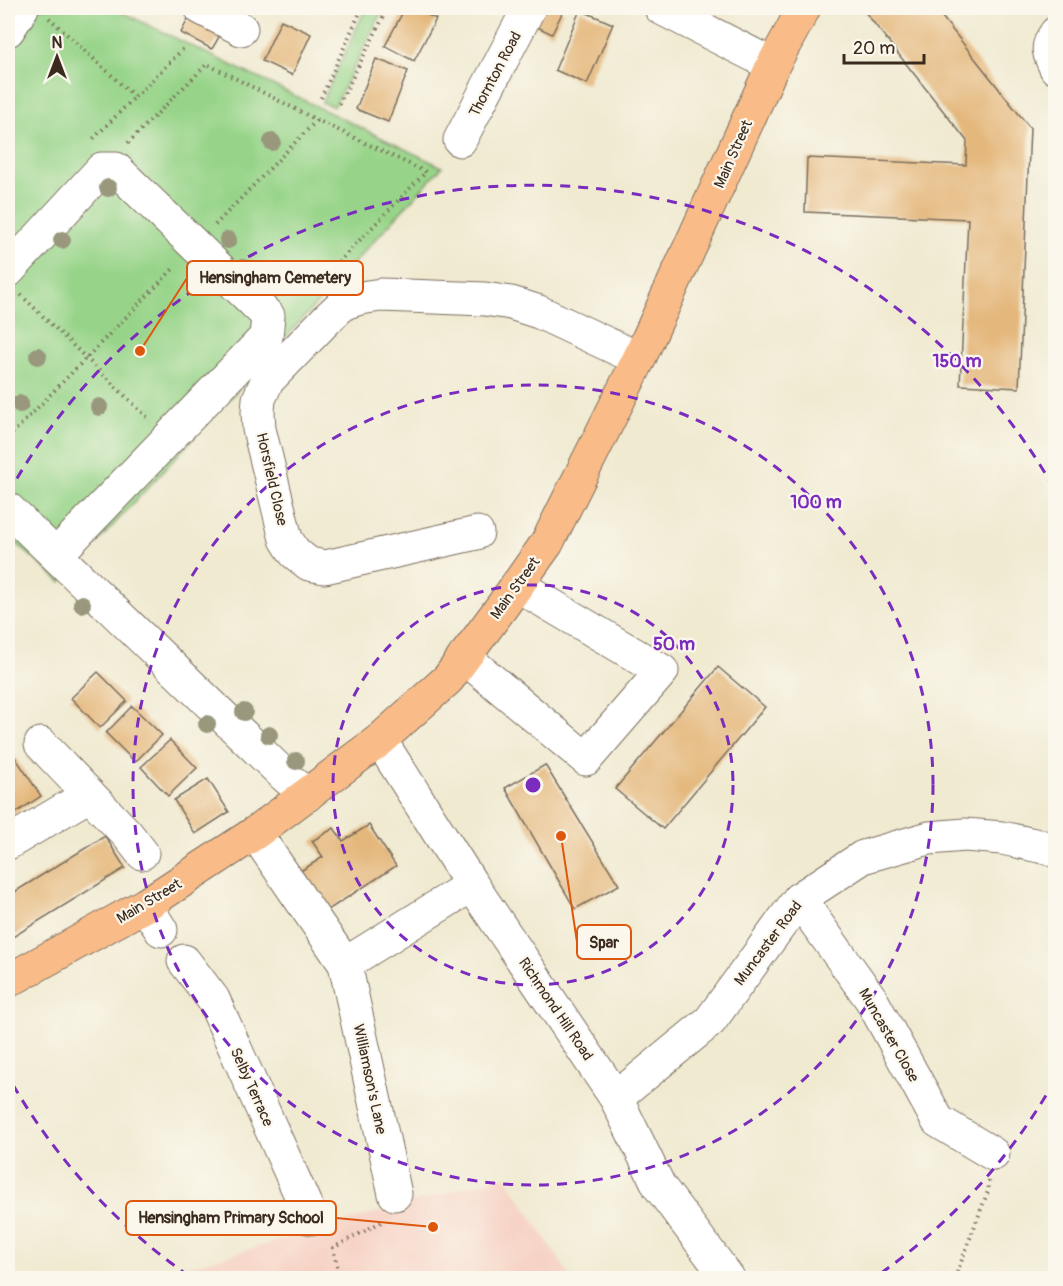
<svg xmlns="http://www.w3.org/2000/svg" width="1063" height="1286" font-family="Pangolin,sans-serif">
	<rect width="100%" height="100%" fill="#fbf7ec"/>
	<filter id="ink" filterUnits="userSpaceOnUse"><feTurbulence type="fractalNoise" baseFrequency=".0167" numOctaves="2"/><feDisplacementMap in="SourceGraphic" scale="12" xChannelSelector="R" yChannelSelector="G"/><feConvolveMatrix kernelMatrix="1 2 1 2 8 2 1 2 1" color-interpolation-filters="sRGB"/></filter>
	<filter id="wash" filterUnits="userSpaceOnUse"><feTurbulence type="fractalNoise" baseFrequency=".008" numOctaves="4" result="noise"/><feDisplacementMap in="SourceGraphic" scale="24" xChannelSelector="R" yChannelSelector="G"/><feGaussianBlur stdDeviation="1.35" result="paint"/><feColorMatrix in="noise" values="0 0 0 0 0 0 0 0 0 0 0 0 0 0 0 0 0 1.4 0 .05"/><feComposite in="paint" operator="in"/></filter>
	<g filter="url(#wash)">
		<rect width="100%" height="100%" fill="#f0ead1"/>
		<polygon fill="#f6d2c4" points="505,1176 571,1278 149,1278"/>
		<g fill="#97d489" stroke="#697f54" stroke-width="1.5">
			<polygon points="8,8 113,8 442,167 61,582 8,536"/>
			<polygon points="366,8 384,8 334,107 322,102"/>
		</g>
		<g id="blocks">
			<g fill="#e4b77b">
				<polygon points="405,8 414,8 436,19 414,61 385,46"/>
				<polygon points="538,8 555,8 563,11 552,34 531,24"/>
				<polygon points="862,8 935,8 1030,128 1019,388 960,385 968,219 805,212 807,158 966,165 967,141"/>
				<polygon points="580,10 613,24 587,84 555,70"/>
				<polygon points="191,13 223,30 212,49 181,33"/>
				<polygon points="281,20 311,34 292,75 262,61"/>
				<polygon points="376,59 408,71 388,122 356,109"/>
				<polygon points="718,667 765,707 663,829 615,789"/>
				<polygon points="98,672 127,701 100,728 71,698"/>
				<polygon points="132,706 162,735 135,762 106,733"/>
				<polygon points="170,740 197,768 168,796 141,767"/>
				<polygon points="13,754 41,796 8,818 8,758"/>
				<polygon points="545,765 619,885 575,909 505,788"/>
				<polygon points="208,779 229,812 195,834 174,800"/>
				<polygon points="369,825 396,866 325,912 299,872 323,857 312,841 334,828 343,841"/>
				<polygon points="105,836 125,868 8,940 8,896"/>
			</g>
		</g>
	</g>
	<g filter="url(#ink)">
		<use href="#blocks" fill-opacity="0" stroke="#7a6d5d" stroke-width="1.5"/>
		<g fill="none" stroke-linecap="round" stroke-linejoin="round">
			<defs>
				<g id="minor">
					<polyline points="201,8 241,29"/>
					<polyline points="661,8 773,65"/>
					<polyline points="8,30 22,8"/>
					<path d="M1056 33C1045 48 1049 53 1056 68"/>
					<polyline points="460,140 529,8"/>
					<polyline points="8,271 102,169 116,169 268,316 266,337 56,555"/>
					<polyline points="8,509 285,776 307,795"/>
					<polyline points="477,533 325,567 309,564 295,553 286,539 259,429 258,412 259,399 267,381 329,317 344,303 360,298 381,295 485,299 511,303 539,312 639,359"/>
					<polyline points="464,657 586,759 662,671 517,585"/>
					<polyline points="380,740 472,885 616,1098 659,1186 728,1278"/>
					<polyline points="41,744 127,834 142,853"/>
					<polyline points="255,833 345,964 395,1194"/>
					<polyline points="8,843 89,795"/>
					<polyline points="799,899 871,999 938,1121 993,1154"/>
					<polyline points="145,905 161,930"/>
					<polyline points="184,961 213,999 311,1218"/>
					<polyline points="345,964 472,885"/>
					<polyline points="616,1098 710,1021 799,899 863,857 929,838 965,835 1002,838 1044,847 1056,851"/>
				</g>
				<polyline id="major" points="8,981 145,905 255,833 380,740 448,679 503,605 547,543 639,359 773,65 804,8"/>
			</defs>
			<use href="#minor" stroke="#7a6d5d" stroke-width="35"/>
			<use href="#major" stroke="#7a6d5d" stroke-width="35"/>
			<g stroke="#7a6d5d" stroke-width="4" stroke-dasharray="1.5 4.5" stroke-linecap="butt">
				<polyline points="49,18 135,97 91,141"/>
				<polyline points="135,97 184,48"/>
				<polyline points="321,98 362,8"/>
				<polyline points="339,104 388,8"/>
				<polyline points="128,143 207,64 317,120 426,172 320,281"/>
				<polyline points="215,225 317,120"/>
				<polyline points="21,295 147,417"/>
				<polyline points="8,438 175,267"/>
				<polyline points="340,1278 333,1248 383,1221"/>
				<polyline points="955,1278 988,1191 989,1181"/>
			</g>
			<use href="#minor" stroke="#fff" stroke-width="33"/>
			<use href="#major" stroke="#f9bc89" stroke-width="33"/>
		</g>
		<g fill="#99987d">
			<circle cx="272" cy="142" r="9"/>
			<circle cx="108" cy="188" r="9"/>
			<circle cx="62" cy="240" r="9"/>
			<circle cx="228" cy="240" r="9"/>
			<circle cx="243" cy="268" r="9"/>
			<circle cx="38" cy="356" r="9"/>
			<circle cx="20" cy="404" r="9"/>
			<circle cx="99" cy="407" r="9"/>
			<circle cx="82" cy="604" r="9"/>
			<circle cx="244" cy="712" r="9"/>
			<circle cx="207" cy="724" r="9"/>
			<circle cx="269" cy="735" r="9"/>
			<circle cx="296" cy="761" r="9"/>
		</g>
	</g>
	<g fill="none" stroke="#7b2cbf" stroke-width="3" stroke-dasharray="10 8">
		<circle cx="533" cy="785" r="200"/>
		<circle cx="533" cy="785" r="400"/>
		<path d="M1055 1080A600 600 0 0 1 877 1276M189 1276A600 600 0 0 1 8 1076M8 494A600 600 0 0 1 1055 490"/>
	</g>
	<g text-anchor="middle" stroke-width="4.5" stroke-linejoin="round" paint-order="stroke">
		<g font-size="15" fill="#3b2a1e" stroke="#fbf7ec">
			<text transform="translate(495 74) rotate(-62)" y="5">Thornton Road</text>
			<text transform="translate(733 154) rotate(-66)" y="5">Main Street</text>
			<text transform="translate(272 479) rotate(77)" y="5">Horsfield Close</text>
			<text transform="translate(515 588) rotate(-54)" y="5">Main Street</text>
			<text transform="translate(149 901) rotate(-31)" y="5">Main Street</text>
			<text transform="translate(768 943) rotate(-53)" y="5">Muncaster Road</text>
			<text transform="translate(556 1009) rotate(56)" y="5">Richmond Hill Road</text>
			<text transform="translate(889 1035) rotate(60)" y="5">Muncaster Close</text>
			<text transform="translate(370 1079) rotate(78)" y="5">Williamson's Lane</text>
			<text transform="translate(252 1087) rotate(66)" y="5">Selby Terrace</text>
		</g>
	</g>
	<circle cx="533" cy="785" r="9" fill="#7b2cbf" stroke="#fbf7ec" stroke-width="3"/>
	<g font-size="18" text-anchor="middle" font-weight="bold" fill="#7b2cbf" stroke="#fbf7ec" stroke-width="4.5" stroke-linejoin="round" paint-order="stroke">
		<text x="957" y="367">150 m</text>
		<text x="816" y="508">100 m</text>
		<text x="674" y="650">50 m</text>
	</g>
	<path fill="none" stroke="#df570d" stroke-width="2" d="M140 351L187 278M561 836L577 942M433 1227L336 1218"/>
	<g fill="#df570d" stroke="#fbf7ec" stroke-width="2">
		<circle cx="140" cy="351" r="6"/>
		<circle cx="561" cy="836" r="6"/>
		<circle cx="433" cy="1227" r="6"/>
	</g>
	<g fill="#fbf7ec" stroke="#df570d" stroke-width="2">
		<rect x="187" y="261" width="176" height="34" rx="6"/>
		<rect x="577" y="925" width="54" height="34" rx="6"/>
		<rect x="126" y="1201" width="210" height="34" rx="6"/>
	</g>
	<g font-size="16" text-anchor="middle" font-weight="bold" fill="#3b2a1e">
		<text x="275" y="283">Hensingham Cemetery</text>
		<text x="604" y="948">Spar</text>
		<text x="231" y="1223">Hensingham Primary School</text>
	</g>
	<rect width="1063" height="1286" fill="none" stroke="#fbf7ec" stroke-width="30"/>
	<g transform="translate(57 57)" stroke="#fbf7ec" stroke-width="4.5" paint-order="stroke">
	<path d="M0-4.5L10 22L0 15L-10 22Z" fill="#3b2a1e"/>
	<text y="-9" font-size="16" font-weight="bold" text-anchor="middle" fill="#3b2a1e">N</text>
	</g>
	<path d="M844 54v9h80v-9" fill="none" stroke="#3b2a1e" stroke-width="3"/>
	<text x="853" y="54" font-size="18" fill="#3b2a1e" stroke="#fbf7ec" stroke-width="4.5" paint-order="stroke">20 m</text>
</svg>
